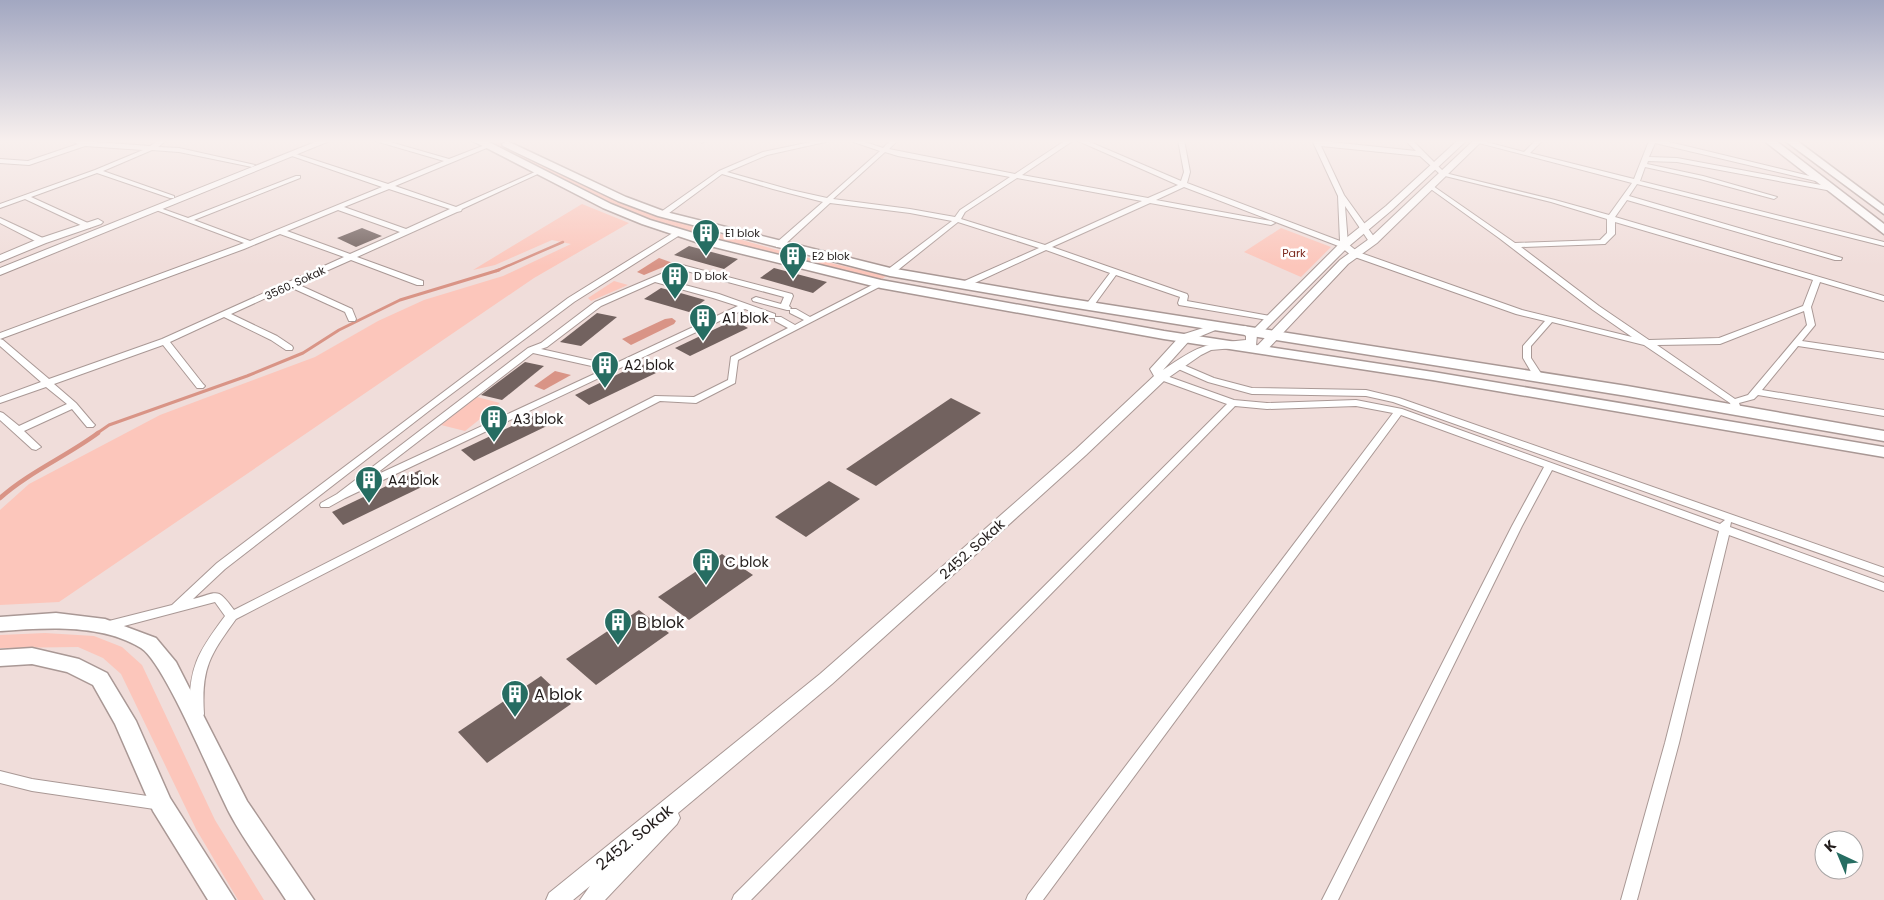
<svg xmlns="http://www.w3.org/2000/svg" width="1884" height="900" font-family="Poppins,sans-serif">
	<rect width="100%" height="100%" fill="#f0ddda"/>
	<g fill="#fcc6bb">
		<path d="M484 140H494L617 201 657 216 788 253 886 276 881 280C796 261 709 243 628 211 578 193 531 164 484 140Z"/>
		<polygon points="582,204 629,223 534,278 59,602 0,605 0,510 29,484 160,415 315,357 378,321 424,300 503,276 571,244 552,240 495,265 473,270"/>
		<polygon points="1281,228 1331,247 1301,277 1244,252"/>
		<polygon points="614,281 628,285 591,301 588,298"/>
		<polygon points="477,397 500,403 465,431 441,425"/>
		<polygon points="45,633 94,636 122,647 142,665 215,820 264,900 238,900 196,829 121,674 103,658 78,647 0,648 0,635"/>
	</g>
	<g fill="#d99486">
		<polygon points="659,258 673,263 644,275 637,272"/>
		<polygon points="672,318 676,321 674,324 631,345 622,339 665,319"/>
		<polygon points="555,371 571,375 544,390 534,386"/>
	</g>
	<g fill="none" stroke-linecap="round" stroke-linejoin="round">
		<polyline stroke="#d99486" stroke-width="2.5" points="496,271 563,242"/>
		<polyline stroke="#d99486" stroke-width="3" points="96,434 109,425 247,376 303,353 339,330 400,300 499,270"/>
		<path stroke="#d99486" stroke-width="4.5" d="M0 498C29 472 67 456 98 433"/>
	</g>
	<g fill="#72625f">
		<polygon points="362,228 382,236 356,247 337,238"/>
		<polygon points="689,246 738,259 724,269 674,255"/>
		<polygon points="774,268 827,282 813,293 760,278"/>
		<polygon points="661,288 677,292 705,300 689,312 644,299"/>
		<polygon points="597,313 617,317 581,346 560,342"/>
		<polygon points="734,320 748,328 690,356 675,348"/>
		<polygon points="525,362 544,366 502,400 481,395"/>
		<polygon points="641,363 656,373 589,405 575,395"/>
		<polygon points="951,398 981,413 876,486 846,469"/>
		<polygon points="537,414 551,424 474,461 461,450"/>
		<polygon points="420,470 432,482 343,525 332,512"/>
		<polygon points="829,481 860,499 806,537 775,517"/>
		<polygon points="722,554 753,575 689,620 658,597"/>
		<polygon points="639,610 669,633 596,685 566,659"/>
		<polygon points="541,676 571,704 487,763 458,732"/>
	</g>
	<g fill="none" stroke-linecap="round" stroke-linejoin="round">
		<defs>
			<g id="street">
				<polygon points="68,140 150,146 159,140 167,140 158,147 179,148 255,165 252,167 179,152 152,150 103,171 174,196 174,198 170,198 97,173 31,197 90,224 90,228 87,228 25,199 0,208 0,204 95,170 143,150 85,146 29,165 0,163 0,159 28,161 78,144"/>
				<path d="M372 140H383L449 159 485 145H489V147L395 186 456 207 537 171 542 172 462 209 461 211 457 212 357 257 423 281V285H417L351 260 297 284 352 309 356 319 355 321H349L345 312 290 287 231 314 277 336 292 346 293 348 292 350H286L271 340 224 317 170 342 203 384 205 386 203 388H197L163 345 54 384 76 403 93 423 95 425 93 427H87L72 409 24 431 41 447 36 450 32 449 0 420V412L3 413 19 426 67 404 46 387 0 403V397L41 382 0 346V339L3 340 49 379 162 339 344 257 280 234 244 249 0 339V333L244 243 156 210V208H160L188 218 296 176H300V178L194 220 250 241 382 187 292 156V154H296L388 184 444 161ZM389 189 450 209 406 229 344 207ZM338 210 400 232 350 254 287 231Z"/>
				<polygon points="706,140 702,143 699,141 699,140"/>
				<path d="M820 140H834L767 155 727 172 791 190 827 198 880 151 848 140H859L883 148 891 140H898L889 149 1015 174 1066 140H1074L1022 175 1148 198 1178 185 1076 140H1085L1181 181 1184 172 1178 140H1184L1190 172 1187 183 1340 241 1338 196 1312 140 1416 151 1405 140H1412L1445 173 1555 200 1609 215 1632 183 1475 142 1479 140 1524 152 1536 140H1543L1530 153 1634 179 1649 141 1648 140H1661L1822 179V181L1820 182 1655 143 1649 157 1677 158 1832 187 1835 189 1832 191 1677 162 1648 161 1647 164 1703 176 1777 197 1774 199 1700 179 1645 167 1640 181 1884 242V246L1637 184 1629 196 1842 258 1841 260H1835L1627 200 1615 217 1884 296V301L1820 282 1811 307 1815 325 1802 341 1884 353V359L1798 346 1762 390 1884 410V416L1758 395 1754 399 1739 403 1741 409 1739 411H1733L1730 403 1644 345 1552 322 1531 346V358L1544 378 1542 380H1536L1523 358V346L1545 321 1516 314 1352 256 1341 247 1184 187 1156 200 1271 221 1275 223 1271 225 1150 203 1052 247 1187 294 1188 296 1187 301 1270 316 1273 317V321L1179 305 1178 303 1180 297 1116 275 1092 308H1086L1085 306 1110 273 1046 250 966 287H960V283L1039 248 958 222 893 274H887V270L952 221 910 213 830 203 782 247H776V243L823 202 773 189 722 174 665 216 658 214 719 171 763 152ZM1321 146 1420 156 1441 175 1551 202 1607 219V233L1600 240 1515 243 1433 186 1428 187 1499 238 1593 310 1632 337 1522 310 1358 252 1348 244 1345 206 1370 243H1373L1377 241 1344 195ZM885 152 898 156 1010 177 960 210 955 217 910 209 833 199ZM1017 178 1142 201 1045 245 961 219 965 212ZM1615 222 1813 280 1803 306 1719 338 1649 340 1599 306 1521 247 1605 244 1615 234ZM1804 311 1807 325 1748 395 1735 399 1657 345 1720 344Z"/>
				<polygon points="0,218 45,239 46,241 42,243 39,243 0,223"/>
				<path d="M676 231 683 233 574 302 434 407 225 569 193 599C219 592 217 587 234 610L655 396 694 397 728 380 731 357 788 328 775 321V318H769L745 309 345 498 329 507H321L320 505 321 503 337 494 528 348 541 343 595 302 682 265 792 294 793 296 789 306 791 308 790 309H796L810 317 878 282H881L885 284 738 360 735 383 696 403 660 401 236 619C210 655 201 668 204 714L202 718 197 719 192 718 190 714C188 668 198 652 225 616L215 602 105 631 101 629 99 626 101 623 172 605 217 563 568 298ZM683 270 784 297 781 304 756 297 752 299 753 301 787 310H790V313L804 320 795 325 781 317H775V314L719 294 662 279ZM655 282 713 298 738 306 612 365 541 349 547 347 601 306ZM533 353 605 369 372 477Z"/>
				<polygon points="1179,363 1214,378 1252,388 1366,390 1399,398 1884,568 1884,576 1731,522 1730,527 1884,583 1884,591 1729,535 1679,743 1637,900 1621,900 1665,743 1719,531 1552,470 1522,526 1338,900 1322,900 1512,526 1544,467 1401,415 1043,900 1026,900 1028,895 1393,413 1356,406 1267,409 1235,406 751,900 732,900 734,895 1227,404 1158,379 1156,377 1158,375 1164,375 1234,400 1267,403 1356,400 1402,409 1720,524 1725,520 1393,402 1366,396 1252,394 1208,382 1176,368 1175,366"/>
				<polygon points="0,771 32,779 161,798 166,799 168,804 166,809 161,810 32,791 0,783"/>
			</g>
			<g id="secondary">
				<polygon points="320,140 332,140 0,275 0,268"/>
				<path d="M1458 140H1467L1392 210 1348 247 1262 333 1257 334 1256 346 1211 350 1201 355 1165 380 1086 455 832 684 678 813 680 818 677 824 605 900H580L590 886 573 900H546L549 893 820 674 1076 449 1154 376 1150 369 1181 335 1219 323 1225 326 1189 341 1163 370C1198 346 1203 344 1246 340V336L1239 330 1241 328 1245 326 1253 330 1340 243 1386 206Z"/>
				<polygon points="1474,140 1483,140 1377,243 1348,264 1265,352 1257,352 1255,349 1257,346 1340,260 1369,239"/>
				<polygon points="98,219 103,222 101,224 46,243 0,262 0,255 38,239"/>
			</g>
			<g id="primary">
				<polygon points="471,140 485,140 611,204 650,220 710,238 881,280 1164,331 1433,372 1884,447 1884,457 1433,380 1164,339 881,288 702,244 642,224 603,208"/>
				<polygon points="1763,140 1775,140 1884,224 1884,234"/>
				<polygon points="1784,140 1796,140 1884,206 1884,214"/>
				<polygon points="507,141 626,197 666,212 890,268 1058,297 1627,386 1884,431 1884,441 1627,396 1058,305 890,276 658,216 618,201 503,146 502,144"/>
				<path d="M56 613 105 619 156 638 176 662 247 801 314 900H286C268 872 246 844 230 814 213 782 165 663 141 648 101 623 44 628 0 631V617Z"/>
				<polygon points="32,648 79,659 107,673 136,721 170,798 235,900 208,900 153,811 115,724 93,685 67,672 32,664 0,666 0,650"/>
			</g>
		</defs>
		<use href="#street" stroke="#a99895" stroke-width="2"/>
		<use href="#secondary" stroke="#a99895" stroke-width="2"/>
		<use href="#primary" stroke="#a99895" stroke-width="3"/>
		<use href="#street" fill="#fff" fill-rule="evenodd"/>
		<use href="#secondary" fill="#fff" fill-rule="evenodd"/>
		<use href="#primary" fill="#fff" fill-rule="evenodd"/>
	</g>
	<linearGradient id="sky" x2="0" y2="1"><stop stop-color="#a2a7c1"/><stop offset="0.53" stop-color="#f8f0ee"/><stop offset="1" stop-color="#f8f0ee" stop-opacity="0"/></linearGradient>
	<rect width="1884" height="266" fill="url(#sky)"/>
	<defs>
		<symbol id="building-pin" viewBox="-11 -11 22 30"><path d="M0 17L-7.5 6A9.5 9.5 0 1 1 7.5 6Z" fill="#266d62" stroke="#fff"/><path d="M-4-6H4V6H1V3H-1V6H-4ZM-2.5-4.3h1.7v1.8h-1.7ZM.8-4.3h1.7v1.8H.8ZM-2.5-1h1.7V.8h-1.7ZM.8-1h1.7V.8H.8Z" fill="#fff"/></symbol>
	</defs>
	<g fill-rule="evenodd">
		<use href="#building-pin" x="690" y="217" width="32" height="43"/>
		<use href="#building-pin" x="777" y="240" width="32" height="43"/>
		<use href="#building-pin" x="659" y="260" width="32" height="43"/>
		<use href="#building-pin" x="687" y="302" width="32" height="43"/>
		<use href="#building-pin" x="589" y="349" width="32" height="43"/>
		<use href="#building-pin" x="478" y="403" width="32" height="43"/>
		<use href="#building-pin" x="353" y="464" width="32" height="43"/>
		<use href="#building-pin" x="690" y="546" width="32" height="43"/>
		<use href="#building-pin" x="602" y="606" width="32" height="43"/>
		<use href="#building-pin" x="499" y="678" width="32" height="43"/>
	</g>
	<g text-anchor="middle" stroke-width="5" stroke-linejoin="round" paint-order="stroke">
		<g font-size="11" fill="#221c1b" stroke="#fff" text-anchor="start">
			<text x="725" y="237">E1 blok</text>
			<text x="812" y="260">E2 blok</text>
			<text x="694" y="280">D blok</text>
		</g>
		<g font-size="11" fill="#7d2a1e" stroke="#fff">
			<text x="1294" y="257">Park</text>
		</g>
		<g font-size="11" fill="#221c1b" stroke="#fff">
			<text transform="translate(295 283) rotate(-25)" y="4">3560. Sokak</text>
		</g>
		<g font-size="14" fill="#221c1b" stroke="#fff" text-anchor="start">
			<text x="722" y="323">A1 blok</text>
			<text x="624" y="370">A2 blok</text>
			<text x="513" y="424">A3 blok</text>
			<text x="388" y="485">A4 blok</text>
			<text x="725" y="567">C blok</text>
		</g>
		<g font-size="14" fill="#221c1b" stroke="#fff">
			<text transform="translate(972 549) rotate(-42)" y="5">2452. Sokak</text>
		</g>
		<g font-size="16" fill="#221c1b" stroke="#fff" text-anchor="start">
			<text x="637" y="628">B blok</text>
			<text x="534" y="700">A blok</text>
		</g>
		<g font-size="16" fill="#221c1b" stroke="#fff">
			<text transform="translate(634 837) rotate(-39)" y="6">2452. Sokak</text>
		</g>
	</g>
	<g transform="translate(1839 855) rotate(316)"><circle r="24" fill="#ffffff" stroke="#a7a4a4"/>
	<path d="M0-4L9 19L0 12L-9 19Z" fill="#266d62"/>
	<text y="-8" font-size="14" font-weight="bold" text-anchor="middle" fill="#221c1b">K</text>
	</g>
</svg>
